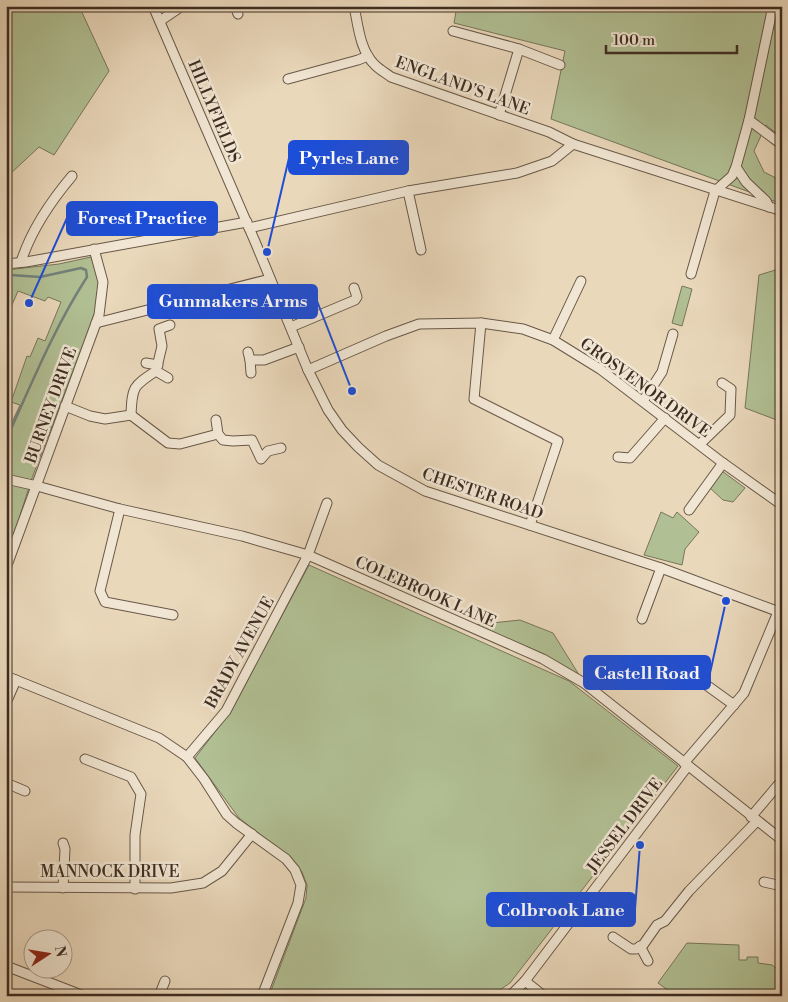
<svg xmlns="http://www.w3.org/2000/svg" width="788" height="1002" font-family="'Libre Bodoni',serif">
	<rect width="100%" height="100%" fill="#ead8bb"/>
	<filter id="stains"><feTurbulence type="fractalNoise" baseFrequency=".004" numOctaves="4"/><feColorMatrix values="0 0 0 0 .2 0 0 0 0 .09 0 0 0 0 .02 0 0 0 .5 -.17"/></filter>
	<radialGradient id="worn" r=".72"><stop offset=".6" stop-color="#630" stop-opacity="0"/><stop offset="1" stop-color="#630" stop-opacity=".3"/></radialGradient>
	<g fill="#b1c094" stroke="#77765b">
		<polygon points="6,6 79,6 109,71 54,155 39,147 9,175 6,173"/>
		<polygon points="457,6 782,6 782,138 766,125 754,151 764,172 782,181 782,204 551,119 565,51 454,23"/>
		<polygon points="91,257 100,284 95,314 32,478 6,559 6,435 20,405 11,402 27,356 30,357 38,338 45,341 61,302 48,297 45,301 18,291 12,305 6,306 6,270 59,264"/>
		<polygon points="782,268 782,422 745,408 759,275"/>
		<polygon points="682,286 692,289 682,326 672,323"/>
		<polygon points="722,471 745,488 733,502 723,500 710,488"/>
		<polygon points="661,512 673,518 677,512 699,532 685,549 682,565 644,555"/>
		<polygon points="309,565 569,681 678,766 510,983 491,996 269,996 306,898 307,885 302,872 294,861 239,818 195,758 231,711"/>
		<polygon points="520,620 553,633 581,678 473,625"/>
		<polygon points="687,943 739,945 739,960 747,960 747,957 758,957 758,963 772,965 782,973 782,996 676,996 658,983"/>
	</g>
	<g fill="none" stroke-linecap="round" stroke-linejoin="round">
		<path stroke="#74817b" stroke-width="2.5" d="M6 440C31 385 54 328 87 277L86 270 81 268 40 277 11 275"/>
		<defs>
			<g id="minor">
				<polyline points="153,6 256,244 308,370 328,410 342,430 358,447 378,465 425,491 661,568 782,613"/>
				<polyline points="235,6 238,14"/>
				<path d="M354 6C358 25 360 51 375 65 380 70 386 73 391 77L549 132 573 144 782 211"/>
				<polyline points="160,21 182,6"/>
				<polyline points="453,31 519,49 560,65"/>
				<polyline points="288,79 358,60 368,56"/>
				<polyline points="499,115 519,49"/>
				<polyline points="749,120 777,141"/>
				<polyline points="736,167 746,182 766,201 769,207"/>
				<polyline points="408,191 421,250"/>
				<polyline points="249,228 408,191 517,173 552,161 573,144"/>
				<path d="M21 262C31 230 51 201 72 176"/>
				<polyline points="6,264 26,262 247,222"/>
				<polyline points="691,274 715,191 732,176 736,167 749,120 773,6"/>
				<polyline points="96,323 270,279"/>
				<polyline points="481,323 474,399 558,441 530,525"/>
				<polyline points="291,327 355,300 357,297 354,288"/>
				<polyline points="553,340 581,281"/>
				<polyline points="248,352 250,360 264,360 299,347"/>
				<polyline points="250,360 251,373"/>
				<polyline points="146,363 158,365"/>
				<polyline points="308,370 386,336 419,324 481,323 523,329 553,340 600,369 723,463 782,505"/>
				<polyline points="156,371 162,346 159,329 170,325"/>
				<polyline points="156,371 168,378"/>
				<polyline points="643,401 662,372 673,334"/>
				<polyline points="65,406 90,416 105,419 131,415 168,443 180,444 218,434"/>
				<path d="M131 415C132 387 133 386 156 371"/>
				<polyline points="216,420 218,434 223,440 233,441 252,440 261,459 268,451 281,448"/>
				<polyline points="700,444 730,415 731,389 722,383"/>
				<polyline points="618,457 630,458 665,418"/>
				<polyline points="6,479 37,486 120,509 242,536 308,555 543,659 584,683 782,840"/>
				<polyline points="120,509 100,591 105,602 173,615"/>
				<polyline points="689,510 723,463"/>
				<polyline points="6,568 99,315 103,282 94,249"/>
				<polyline points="642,619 661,568"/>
				<polyline points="6,676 159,738 187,757 204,779 227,815 236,823 286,859 295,870 301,885 298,903 262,996"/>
				<polyline points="698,679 734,705"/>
				<polyline points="6,703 16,680"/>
				<polyline points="187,757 226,711 308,555 327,503"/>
				<polyline points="85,759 131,777 141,794 135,835 135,889"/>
				<polyline points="684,763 744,693 778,612"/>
				<polyline points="6,783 25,791"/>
				<polyline points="751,817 778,785"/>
				<polyline points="63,843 65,849 63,888"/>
				<polyline points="764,882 782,886"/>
				<polyline points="6,887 171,888 203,883 222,871 252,834"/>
				<polyline points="613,937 631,949 636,949 643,945 657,925 665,921 689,891 757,821"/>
				<polyline points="640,946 648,961"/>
				<polyline points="6,966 84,996"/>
				<polyline points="525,981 544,996"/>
				<polyline points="159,996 165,981"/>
				<polyline points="510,996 525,981 687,767"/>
			</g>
		</defs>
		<use href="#minor" stroke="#685848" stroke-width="11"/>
		<use href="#minor" stroke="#f1e6d3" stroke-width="9"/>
	</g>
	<g text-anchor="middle" stroke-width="5" stroke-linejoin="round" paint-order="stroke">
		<g font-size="16" fill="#3d2d22" stroke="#f1e6d3">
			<text transform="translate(463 85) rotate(20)" y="6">ENGLAND'S LANE</text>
			<text transform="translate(215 111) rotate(67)" y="6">HILLYFIELDS</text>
			<text transform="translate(646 387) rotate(36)" y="6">GROSVENOR DRIVE</text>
			<text transform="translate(50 405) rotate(-70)" y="6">BURNEY DRIVE</text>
			<text transform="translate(483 493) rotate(19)" y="6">CHESTER ROAD</text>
			<text transform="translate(426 591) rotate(24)" y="6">COLEBROOK LANE</text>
			<text transform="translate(239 652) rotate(-61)" y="6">BRADY AVENUE</text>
			<text transform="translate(624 825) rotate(-53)" y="6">JESSEL DRIVE</text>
			<text x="110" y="877">MANNOCK DRIVE</text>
		</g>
	</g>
	<path fill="none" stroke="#1d4ed8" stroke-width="2" d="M267 252L289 158M29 303L67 218M352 391L317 301M726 601L710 673M640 845L635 909"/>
	<g fill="#1d4ed8" stroke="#f1e6d3" stroke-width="2">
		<circle cx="267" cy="252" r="5"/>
		<circle cx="29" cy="303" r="5"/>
		<circle cx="352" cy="391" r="5"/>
		<circle cx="726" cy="601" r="5"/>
		<circle cx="640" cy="845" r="5"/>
	</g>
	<g fill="#1d4ed8" stroke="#1d4ed8" stroke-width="2">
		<rect x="289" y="141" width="119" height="33" rx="5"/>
		<rect x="67" y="202" width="150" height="33" rx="5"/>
		<rect x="148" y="285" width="169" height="33" rx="5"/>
		<rect x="584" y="656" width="126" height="33" rx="5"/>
		<rect x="487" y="893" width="148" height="33" rx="5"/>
	</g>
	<g font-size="18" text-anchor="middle" font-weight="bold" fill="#fff">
		<text x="349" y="164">Pyrles Lane</text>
		<text x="142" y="224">Forest Practice</text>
		<text x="233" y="307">Gunmakers Arms</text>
		<text x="647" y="679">Castell Road</text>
		<text x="561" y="916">Colbrook Lane</text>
	</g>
	<rect width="788" height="1002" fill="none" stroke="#ead8bb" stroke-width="25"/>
	<rect x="8" y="8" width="773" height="987" fill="none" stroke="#3d2d22" stroke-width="2.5"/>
	<rect x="12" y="12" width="763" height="977" fill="none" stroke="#3d2d22"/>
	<g transform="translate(48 954) rotate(78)"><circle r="24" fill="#f1e6d3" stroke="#a99c8c"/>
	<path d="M0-4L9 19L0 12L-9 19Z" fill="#8f2418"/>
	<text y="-8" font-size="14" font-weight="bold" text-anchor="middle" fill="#3d2d22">N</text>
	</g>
	<path d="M606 45v8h131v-8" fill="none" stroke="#3d2d22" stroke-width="2.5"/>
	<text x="613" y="45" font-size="15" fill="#3d2d22" stroke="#f1e6d3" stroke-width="4" paint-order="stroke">100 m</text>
	<rect width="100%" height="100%" filter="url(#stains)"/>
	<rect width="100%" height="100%" fill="url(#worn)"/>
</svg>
